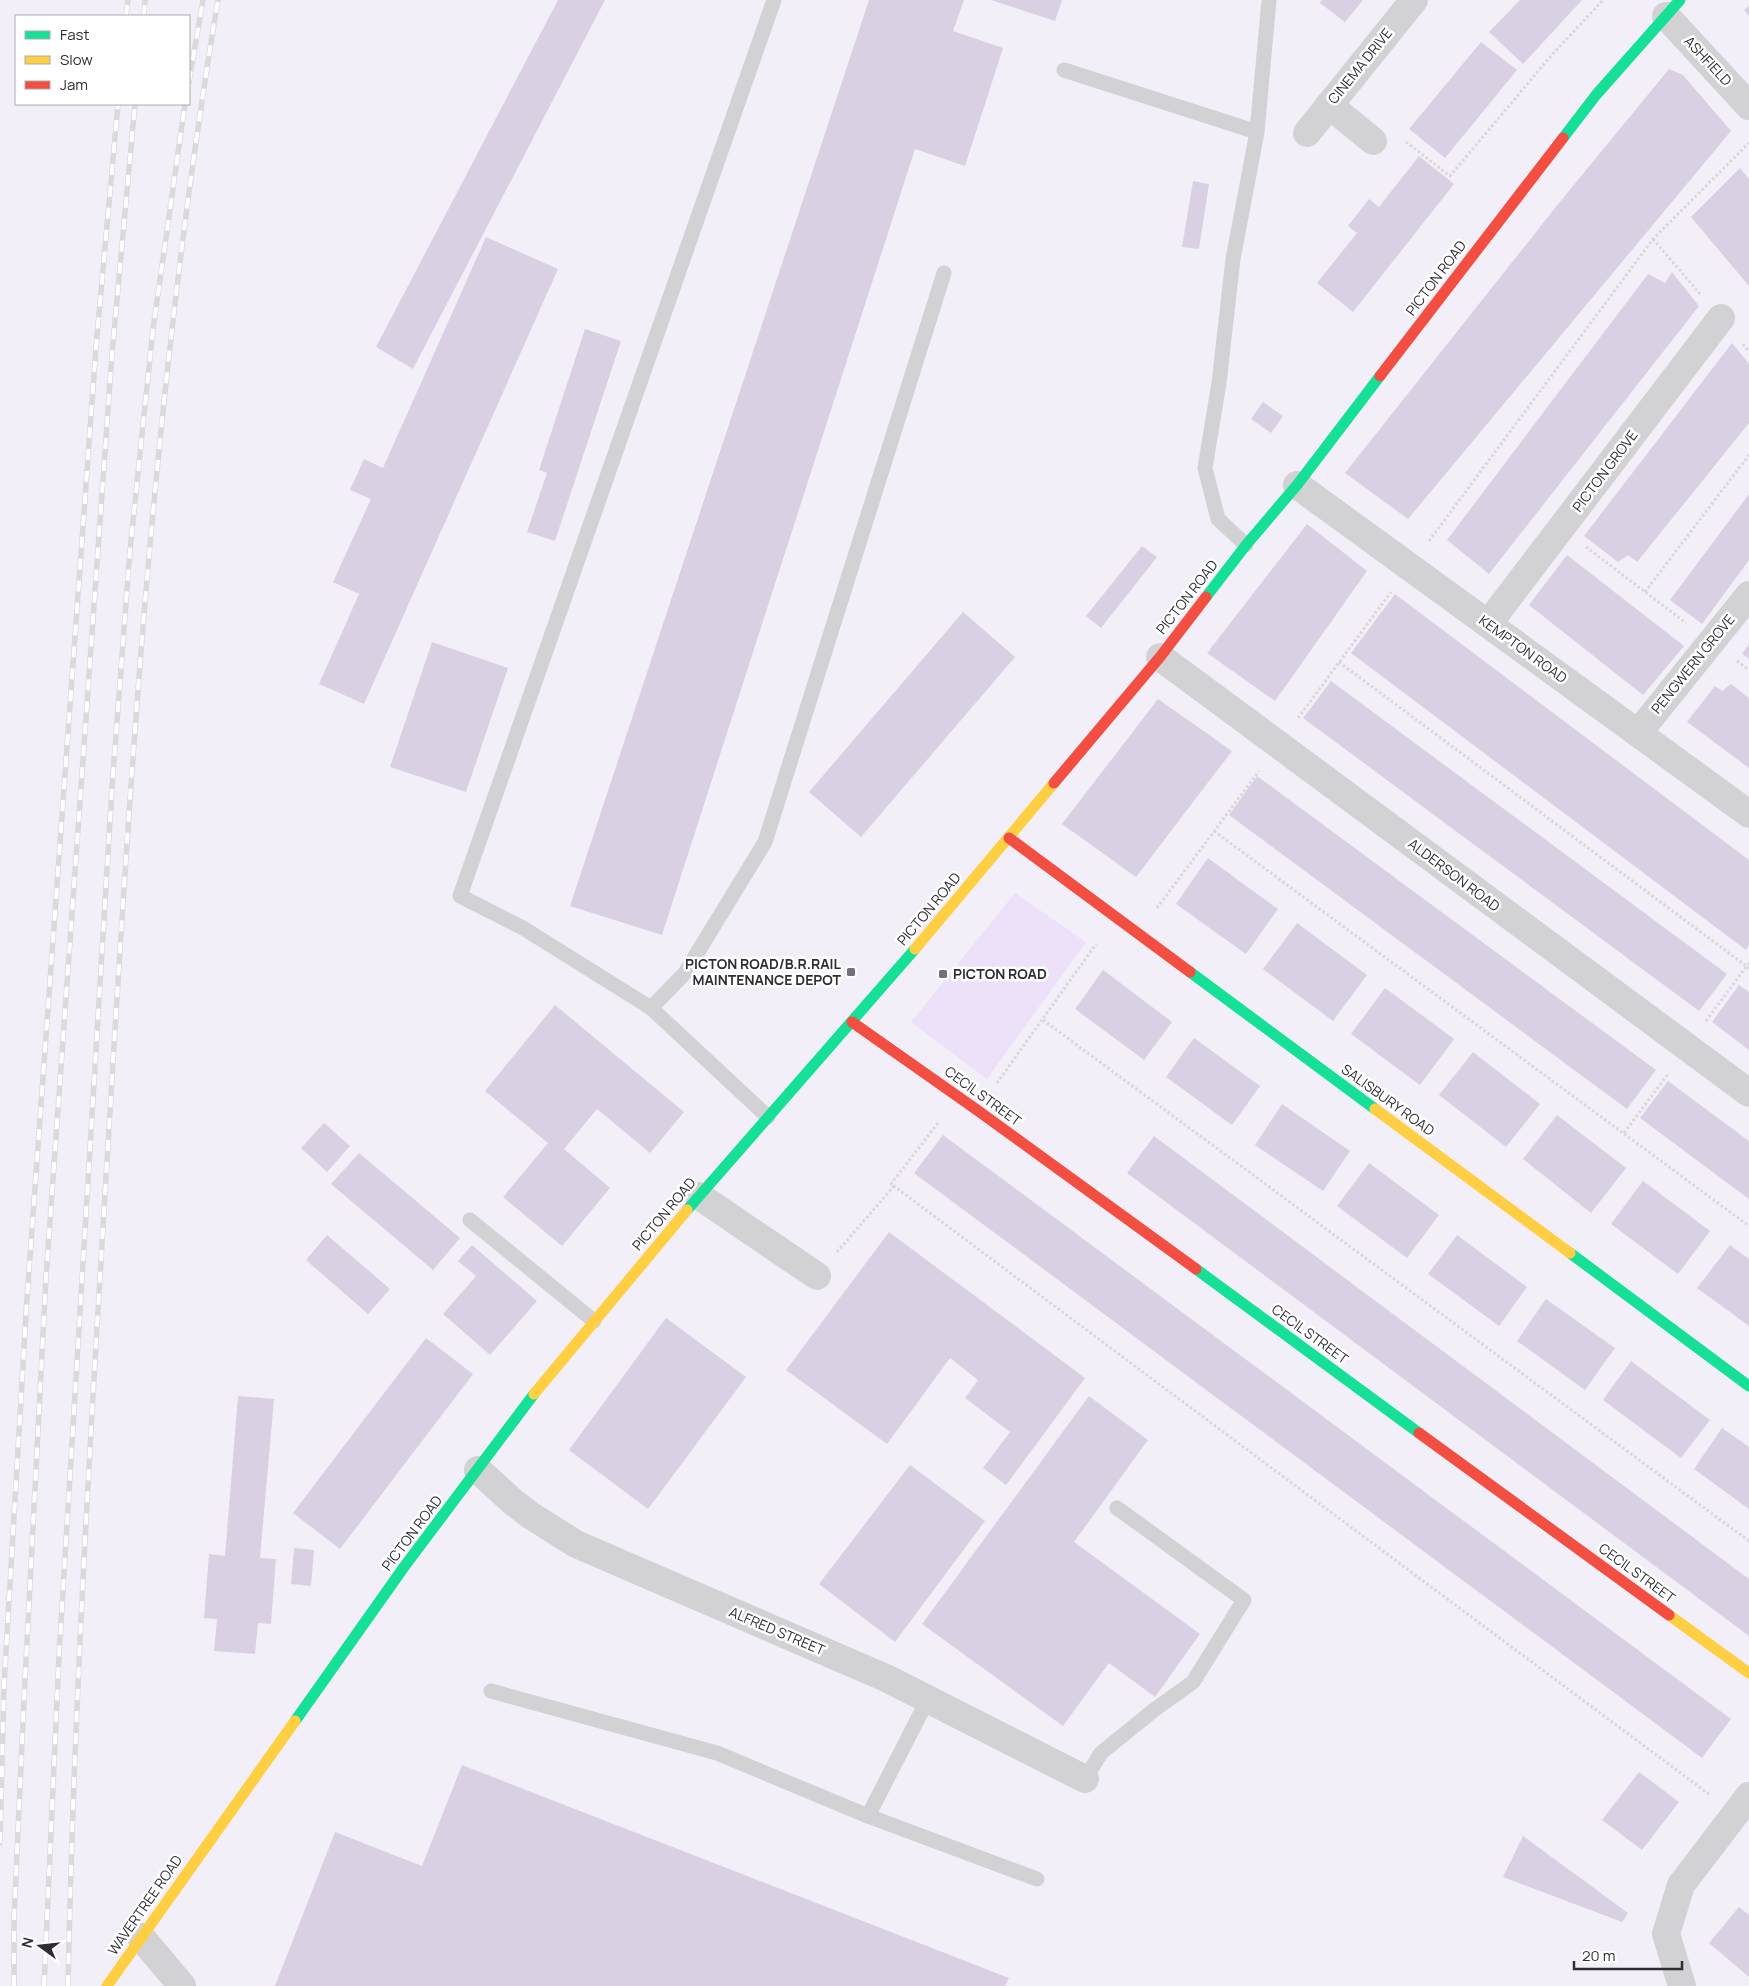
<svg xmlns="http://www.w3.org/2000/svg" width="1749" height="1986" font-family="Manrope,sans-serif">
	<rect width="100%" height="100%" fill="#f3eff8"/>
	<polygon fill="#ece1f9" points="1015,893 1086,942 987,1079 911,1022"/>
	<g fill="#dad0e4">
		<polygon points="558,0 605,0 413,369 376,347"/>
		<polygon points="869,0 964,0 953,31 1003,48 965,166 915,149 662,935 570,906"/>
		<polygon points="991,0 1062,0 1055,21"/>
		<polygon points="1322,0 1363,0 1345,22 1320,3"/>
		<polygon points="1520,0 1582,0 1523,64 1489,32"/>
		<polygon points="1749,6 1749,16 1744,10"/>
		<polygon points="1481,42 1517,70 1445,158 1409,129"/>
		<polygon points="1669,69 1683,75 1731,131 1408,519 1345,473 1559,203"/>
		<polygon points="1419,156 1454,184 1353,312 1317,283 1357,233 1348,226 1369,199 1379,207"/>
		<polygon points="1740,168 1749,179 1749,286 1691,217"/>
		<polygon points="1193,181 1209,184 1199,249 1182,247"/>
		<polygon points="486,237 558,269 364,704 319,684 359,594 333,582 371,499 350,490 364,459 383,468"/>
		<polygon points="1672,272 1699,306 1489,574 1447,540 1648,274 1665,283"/>
		<polygon points="585,329 621,341 555,541 527,532 547,473 539,470"/>
		<polygon points="1732,343 1749,364 1749,423 1637,562 1628,555 1618,562 1584,536"/>
		<polygon points="1263,402 1283,416 1271,433 1251,419"/>
		<polygon points="1749,494 1749,560 1702,624 1670,600"/>
		<polygon points="1307,524 1367,571 1275,701 1207,653"/>
		<polygon points="1142,546 1157,557 1101,628 1086,616"/>
		<polygon points="1567,555 1684,646 1643,695 1529,605"/>
		<polygon points="1395,594 1749,860 1749,945 1746,950 1351,653"/>
		<polygon points="963,612 1015,657 861,837 809,792"/>
		<polygon points="432,642 508,668 466,792 390,767"/>
		<polygon points="1749,644 1749,659 1742,654"/>
		<polygon points="1331,681 1727,974 1699,1011 1303,718"/>
		<polygon points="1731,684 1749,698 1749,768 1687,722 1715,686 1722,691"/>
		<polygon points="1158,699 1232,751 1136,877 1062,824"/>
		<polygon points="1257,776 1656,1070 1627,1109 1229,815"/>
		<polygon points="1208,858 1278,909 1246,954 1176,904"/>
		<polygon points="1297,923 1367,975 1333,1021 1263,969"/>
		<polygon points="1103,970 1172,1022 1144,1060 1075,1009"/>
		<polygon points="1739,985 1749,992 1749,1050 1712,1022"/>
		<polygon points="1385,988 1454,1039 1420,1085 1351,1034"/>
		<polygon points="555,1005 684,1112 650,1153 597,1109 564,1149 610,1188 562,1246 503,1197 548,1143 485,1091"/>
		<polygon points="1194,1038 1260,1086 1232,1125 1166,1077"/>
		<polygon points="1473,1052 1540,1104 1506,1147 1439,1095"/>
		<polygon points="1668,1081 1749,1141 1749,1199 1640,1118"/>
		<polygon points="1282,1104 1350,1151 1323,1191 1255,1145"/>
		<polygon points="1557,1115 1626,1168 1591,1213 1523,1159"/>
		<polygon points="324,1123 350,1146 327,1172 301,1148"/>
		<polygon points="943,1135 1731,1719 1702,1758 914,1173"/>
		<polygon points="1154,1136 1749,1579 1749,1636 1127,1173"/>
		<polygon points="359,1153 460,1238 433,1270 331,1184"/>
		<polygon points="1369,1163 1439,1215 1407,1258 1337,1206"/>
		<polygon points="1643,1181 1710,1231 1678,1274 1611,1224"/>
		<polygon points="889,1232 1085,1378 1006,1485 983,1468 1010,1432 965,1398 978,1380 950,1358 887,1444 786,1370"/>
		<polygon points="327,1235 390,1289 368,1314 306,1260"/>
		<polygon points="1457,1235 1527,1287 1499,1326 1428,1274"/>
		<polygon points="472,1245 537,1301 490,1355 443,1314 476,1276 458,1261"/>
		<polygon points="1730,1245 1749,1259 1749,1326 1697,1288"/>
		<polygon points="1546,1299 1615,1348 1585,1390 1517,1341"/>
		<polygon points="666,1318 746,1377 648,1509 569,1450"/>
		<polygon points="426,1338 473,1374 340,1549 293,1513"/>
		<polygon points="1631,1361 1710,1420 1681,1458 1603,1400"/>
		<polygon points="238,1396 274,1399 260,1558 276,1559 271,1624 258,1623 255,1654 214,1651 217,1619 204,1618 209,1554 225,1556"/>
		<polygon points="1089,1396 1148,1440 1074,1542 1200,1634 1155,1697 1109,1663 1063,1726 922,1624"/>
		<polygon points="1722,1428 1749,1447 1749,1509 1694,1469"/>
		<polygon points="910,1465 985,1521 895,1642 819,1584"/>
		<polygon points="294,1548 314,1550 311,1586 291,1584"/>
		<polygon points="462,1765 1009,1978 1005,1986 275,1986 335,1832 422,1866"/>
		<polygon points="1639,1772 1679,1802 1642,1850 1602,1820"/>
		<polygon points="1523,1836 1628,1913 1622,1922 1503,1877"/>
		<polygon points="1739,1907 1749,1915 1749,1977 1709,1943"/>
	</g>
	<g fill="none" stroke-linecap="round" stroke-linejoin="round">
		<g stroke="#d8d7d9" stroke-width="3" stroke-dasharray="2.5 2.5" stroke-linecap="butt">
			<polyline points="1406,142 1450,176 1549,58 1603,0"/>
			<polyline points="1653,239 1700,294"/>
			<polyline points="1743,344 1749,352"/>
			<polyline points="1429,541 1653,239 1749,143"/>
			<polyline points="1586,547 1686,623"/>
			<polyline points="1645,592 1749,455"/>
			<polyline points="1737,661 1749,670"/>
			<polyline points="1339,662 1749,968"/>
			<polyline points="1298,718 1391,592"/>
			<polyline points="1214,831 1749,1226"/>
			<polyline points="1157,908 1259,771"/>
			<polyline points="1043,1020 1749,1541"/>
			<polyline points="1706,1021 1749,963"/>
			<polyline points="997,1083 1096,944"/>
			<polyline points="938,1123 891,1184 1710,1795"/>
			<polyline points="1624,1133 1668,1074"/>
			<polyline points="837,1252 894,1186"/>
		</g>
		<g stroke="#d2d1d4" stroke-width="15">
			<polyline points="1064,70 1257,132"/>
			<polyline points="1246,545 1218,519 1205,468 1219,383 1233,259 1257,132 1269,0"/>
			<polyline points="651,1008 523,928 460,896 774,0"/>
			<polyline points="768,1117 651,1008 685,973 765,842 944,273"/>
			<polyline points="470,1220 594,1321"/>
			<polyline points="491,1691 717,1753 868,1816 1037,1879"/>
			<polyline points="1085,1779 1101,1753 1154,1710 1193,1682 1244,1600 1117,1508"/>
			<polyline points="868,1816 928,1699"/>
		</g>
		<g stroke="#d2d1d4" stroke-width="28">
			<polyline points="1666,16 1749,106"/>
			<polyline points="1329,105 1373,141"/>
			<polyline points="1307,133 1414,0"/>
			<polyline points="1297,485 1749,814"/>
			<polyline points="1488,624 1721,318"/>
			<polyline points="1160,657 1749,1093"/>
			<polyline points="1638,733 1749,595"/>
			<polyline points="699,1196 817,1276"/>
			<polyline points="478,1470 512,1501 530,1515 576,1544 886,1678 1085,1779"/>
			<polyline points="141,1937 182,1986"/>
			<polyline points="1682,1986 1666,1934 1681,1885 1749,1796"/>
		</g>
		<g stroke="#16e098" stroke-width="11">
			<polyline points="1563,138 1596,95 1680,0"/>
			<polyline points="1206,597 1246,545 1297,485 1380,376"/>
			<polyline points="1190,972 1375,1109"/>
			<polyline points="687,1210 915,949"/>
			<polyline points="1570,1253 1749,1386"/>
			<polyline points="1196,1269 1419,1433"/>
			<polyline points="295,1721 404,1567 534,1394"/>
		</g>
		<g stroke="#ffcf43" stroke-width="11">
			<polyline points="915,949 1054,783"/>
			<polyline points="1375,1109 1570,1253"/>
			<polyline points="534,1394 687,1210"/>
			<polyline points="1669,1615 1749,1673"/>
			<polyline points="107,1986 295,1721"/>
		</g>
		<g stroke="#f24e42" stroke-width="11">
			<polyline points="1380,376 1563,138"/>
			<polyline points="1054,783 1160,657 1206,597"/>
			<polyline points="1009,838 1190,972"/>
			<polyline points="852,1022 977,1110 1196,1269"/>
			<polyline points="1419,1433 1669,1615"/>
		</g>
		<defs>
			<g id="rail">
				<polyline points="126,16 128,0"/>
				<polyline points="144,16 145,0"/>
				<polyline points="189,82 203,0"/>
				<polyline points="0,1843 4,1685 27,1298 96,347 118,104"/>
				<polyline points="14,1986 14,1919 24,1700 46,1277 112,354 135,104"/>
				<polyline points="44,1986 59,1656 112,788 130,550 153,329 185,104"/>
				<path d="M68 1986C74 1689 93 1392 111 1096 133 729 157 363 218 0"/>
			</g>
		</defs>
		<use href="#rail" stroke="#dad9db" stroke-width="5.5"/>
		<use href="#rail" stroke="#fff" stroke-width="4" stroke-dasharray="11" stroke-linecap="butt"/>
	</g>
	<g fill="#747079" stroke="#fff" stroke-width="2">
		<rect x="846" y="967" width="10" height="10" rx="2.5"/>
		<rect x="938" y="969" width="10" height="10" rx="2.5"/>
	</g>
	<g text-anchor="middle" stroke-width="5" stroke-linejoin="round" paint-order="stroke">
		<g font-size="14" fill="#2f2c34" stroke="#fff">
			<text transform="translate(1708 61) rotate(47)" y="5">ASHFIELD</text>
			<text transform="translate(1360 66) rotate(-51)" y="5">CINEMA DRIVE</text>
			<text transform="translate(1436 278) rotate(-53)" y="5">PICTON ROAD</text>
			<text transform="translate(1605 471) rotate(-53)" y="5">PICTON GROVE</text>
			<text transform="translate(1187 597) rotate(-52)" y="5">PICTON ROAD</text>
			<text transform="translate(1523 649) rotate(36)" y="5">KEMPTON ROAD</text>
			<text transform="translate(1693 664) rotate(-51)" y="5">PENGWERN GROVE</text>
			<text transform="translate(1454 875) rotate(37)" y="5">ALDERSON ROAD</text>
			<text transform="translate(929 909) rotate(-50)" y="5">PICTON ROAD</text>
			<text transform="translate(983 1096) rotate(36)" y="5">CECIL STREET</text>
			<text transform="translate(1388 1100) rotate(36)" y="5">SALISBURY ROAD</text>
			<text transform="translate(664 1214) rotate(-50)" y="5">PICTON ROAD</text>
			<text transform="translate(1310 1334) rotate(36)" y="5">CECIL STREET</text>
			<text transform="translate(412 1533) rotate(-53)" y="5">PICTON ROAD</text>
			<text transform="translate(1637 1573) rotate(36)" y="5">CECIL STREET</text>
			<text transform="translate(777 1631) rotate(23)" y="5">ALFRED STREET</text>
			<text transform="translate(145 1905) rotate(-55)" y="5">WAVERTREE ROAD</text>
		</g>
		<g font-size="14" font-weight="bold" fill="#2f2c34" stroke="#fff" text-anchor="end">
			<text x="841" y="969">PICTON ROAD/B.R.RAIL<tspan x="841" dy="16">MAINTENANCE DEPOT</tspan></text>
			<text x="953" y="979" text-anchor="start">PICTON ROAD</text>
		</g>
	</g>
	<rect x="15" y="15" width="175" height="90" fill="#ffffff" stroke="#acabae"/>
	<rect x="25" y="31" width="25" height="8" fill="#16e098" stroke="#acabae"/>
	<text x="60" y="40" font-size="15" fill="#2f2c34">Fast</text>
	<rect x="25" y="56" width="25" height="8" fill="#ffcf43" stroke="#acabae"/>
	<text x="60" y="65" font-size="15" fill="#2f2c34">Slow</text>
	<rect x="25" y="81" width="25" height="8" fill="#f24e42" stroke="#acabae"/>
	<text x="60" y="90" font-size="15" fill="#2f2c34">Jam</text>
	<g transform="translate(40 1946) rotate(285)" stroke="#ffffff" stroke-width="4" paint-order="stroke">
	<path d="M0-4L9 19L0 12L-9 19Z" fill="#2f2c34"/>
	<text y="-8" font-size="14" font-weight="bold" text-anchor="middle" fill="#2f2c34">N</text>
	</g>
	<path d="M1574 1961v8h108v-8" fill="none" stroke="#2f2c34" stroke-width="2.5"/>
	<text x="1582" y="1961" font-size="15" fill="#2f2c34" stroke="#ffffff" stroke-width="4" paint-order="stroke">20 m</text>
</svg>
